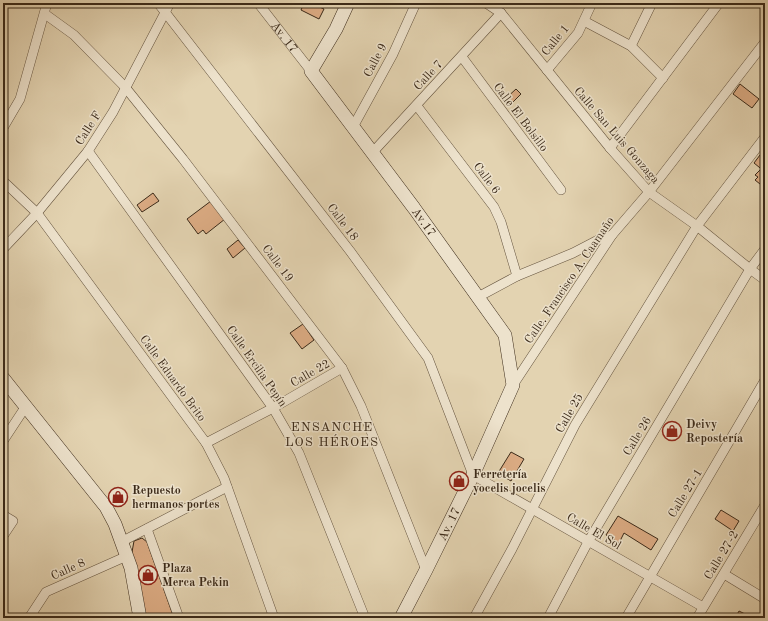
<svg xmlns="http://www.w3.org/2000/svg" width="768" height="621" font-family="'Old Standard TT',serif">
	<rect width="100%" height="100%" fill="#e3d3b1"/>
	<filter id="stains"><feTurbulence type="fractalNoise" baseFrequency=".005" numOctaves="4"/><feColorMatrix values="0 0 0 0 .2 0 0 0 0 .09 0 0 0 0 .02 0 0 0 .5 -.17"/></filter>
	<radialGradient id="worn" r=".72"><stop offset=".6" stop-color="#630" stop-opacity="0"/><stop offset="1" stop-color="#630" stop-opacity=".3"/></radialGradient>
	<g fill="#dcac84" stroke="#3b2a19">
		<polygon points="304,3 311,3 324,9 319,19 301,10"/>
		<polygon points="740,84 759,99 752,108 733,94"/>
		<polygon points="516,89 521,94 509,106 504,100"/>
		<polygon points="765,147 765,157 761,153"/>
		<polygon points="760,155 765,159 765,172 754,163"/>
		<polygon points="760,170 765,174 765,188 755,180 758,177 755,175"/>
		<polygon points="153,193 159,201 142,212 137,205"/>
		<polygon points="211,201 225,219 206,234 203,230 198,234 187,219"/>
		<polygon points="238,240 245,248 233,258 227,249"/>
		<polygon points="303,324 314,340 302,349 290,333"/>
		<polygon points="511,452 524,459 511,481 498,473"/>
		<polygon points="721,510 739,521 733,531 715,519"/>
		<polygon points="618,516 658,539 651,550 624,533 619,543 606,535"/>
		<polygon points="142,538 147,542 174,618 145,618 132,552 134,541"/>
		<polygon points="739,611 753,618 735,618"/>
	</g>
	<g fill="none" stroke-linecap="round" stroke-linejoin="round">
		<defs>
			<g id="street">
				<polyline points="158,3 350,251 428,358 473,475 703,607"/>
				<path id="s1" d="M258 3 311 71"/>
				<polyline points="486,3 501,13 610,148 649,192 697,226 750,269 765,280"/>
				<polyline points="45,14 74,35 125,87 183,159 342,368 361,406 426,570"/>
				<polyline points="584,21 631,46 663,78"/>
				<polyline points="631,46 652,3"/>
				<polyline points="462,57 561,190"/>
				<polyline points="547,70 578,33 592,3"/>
				<polyline points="417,106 494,207 501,222 517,276"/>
				<polyline points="353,127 393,54 416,3"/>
				<polyline points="3,128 20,99 47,3"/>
				<polyline points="610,148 719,3"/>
				<polyline points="88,151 273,408 299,453 365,618"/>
				<polyline points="372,153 501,13"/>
				<polyline points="3,181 37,213 206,443 224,478 274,618"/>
				<polyline points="3,249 37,213 88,151 113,112 170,3"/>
				<polyline points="478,297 517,276 573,253 598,240 612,235"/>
				<polyline points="513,385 612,235 649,192 765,42"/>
				<polyline points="3,441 26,406"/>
				<polyline points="206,443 273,408 342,368"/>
				<polyline points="3,515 13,521 3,536"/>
				<polyline points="147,529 179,618"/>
				<polyline points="123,541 227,487"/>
				<polyline points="724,574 765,599"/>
				<polyline points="29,618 46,592 127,556"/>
				<polyline points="474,618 512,549 575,425 697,226 765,137"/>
				<polyline points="548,618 588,542 750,269 765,249"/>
				<polyline points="626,618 765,380"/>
				<polyline points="697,618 765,505"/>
			</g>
			<g id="secondary">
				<path id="s2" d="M348 3 336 29 311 71 414 208 505 335 513 385 473 475 426 570 401 618"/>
				<polyline points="3,378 106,507 115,524 131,568 140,618"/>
			</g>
		</defs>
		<use href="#street" stroke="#65543f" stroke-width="10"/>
		<use href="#secondary" stroke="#3b2a19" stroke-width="14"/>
		<use href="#street" stroke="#ede2cc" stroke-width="9"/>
		<use href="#secondary" stroke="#ede2cc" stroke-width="13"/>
	</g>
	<defs>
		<symbol id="shop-ring" viewBox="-11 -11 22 22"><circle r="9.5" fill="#ede2cc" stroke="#8f2418" stroke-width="1.5"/><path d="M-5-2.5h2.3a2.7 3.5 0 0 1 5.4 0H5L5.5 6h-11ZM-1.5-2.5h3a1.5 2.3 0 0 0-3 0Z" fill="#8f2418"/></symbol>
	</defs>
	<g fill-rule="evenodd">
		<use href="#shop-ring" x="661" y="420" width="22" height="22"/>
		<use href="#shop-ring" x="448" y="470" width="22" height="22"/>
		<use href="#shop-ring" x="107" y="486" width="22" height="22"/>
		<use href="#shop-ring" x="137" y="564" width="22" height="22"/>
	</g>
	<g text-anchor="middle" stroke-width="3" stroke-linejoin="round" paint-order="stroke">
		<g font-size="12" fill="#3b2a19" stroke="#ede2cc">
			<text dy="4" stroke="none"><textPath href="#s1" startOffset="43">Av. 17</textPath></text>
			<text transform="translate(555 40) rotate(-51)" y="4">Calle 1</text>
			<text transform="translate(375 60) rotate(-62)" y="4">Calle 9</text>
			<text transform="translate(428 75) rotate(-47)" y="4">Calle 7</text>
			<text transform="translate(521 117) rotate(53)" y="4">Calle El Bolsillo</text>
			<text transform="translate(88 128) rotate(-57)" y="4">Calle F</text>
			<text transform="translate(617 135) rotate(49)" y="4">Calle San Luis Gonzaga</text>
			<text transform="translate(487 178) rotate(53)" y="4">Calle 6</text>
			<text transform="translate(343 222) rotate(53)" y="4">Calle 18</text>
			<text dy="4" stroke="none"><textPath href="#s2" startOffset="266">Av.17</textPath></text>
			<text transform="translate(278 263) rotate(53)" y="4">Calle 19</text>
			<text transform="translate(569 280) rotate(-56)" y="4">Calle. Francisco A. Caamaño</text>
			<text transform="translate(257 366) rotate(55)" y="4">Calle Ercilia Pepín</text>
			<text transform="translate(310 373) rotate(-30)" y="4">Calle 22</text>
			<text transform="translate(173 378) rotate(54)" y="4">Calle Eduardo Brito</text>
			<text transform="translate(569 413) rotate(-60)" y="4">Calle 25</text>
			<text transform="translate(637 436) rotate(-59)" y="4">Calle 26</text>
			<text transform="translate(685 493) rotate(-59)" y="4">Calle 27-1</text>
			<text transform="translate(449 524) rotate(-64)" y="4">Av. 17</text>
			<text transform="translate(594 531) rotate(30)" y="4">Calle El Sol</text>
			<text transform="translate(721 555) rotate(-59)" y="4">Calle 27-2</text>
			<text transform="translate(68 569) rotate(-24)" y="4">Calle 8</text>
		</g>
		<g font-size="12" font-weight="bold" fill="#3b2a19" stroke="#ede2cc" text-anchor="start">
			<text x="686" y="428">Deivy<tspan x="686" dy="14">Repostería</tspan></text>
			<text x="473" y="478">Ferretería<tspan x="473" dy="14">yocelis jocelis</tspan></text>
			<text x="132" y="494">Repuesto<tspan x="132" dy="14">hermanos portes</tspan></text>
			<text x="162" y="572">Plaza<tspan x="162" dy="14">Merca Pekin</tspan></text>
		</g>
		<g font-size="13" letter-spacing="1" fill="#3b2a19" stroke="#ede2cc">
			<text x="332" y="431">ENSANCHE<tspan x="332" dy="15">LOS HÉROES</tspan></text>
		</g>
	</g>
	<rect width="768" height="621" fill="none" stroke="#e3d3b1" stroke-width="16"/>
	<rect x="4" y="4" width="760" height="613" fill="none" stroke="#3b2a19" stroke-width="2"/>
	<rect x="8" y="8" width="752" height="605" fill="none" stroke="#3b2a19"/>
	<rect width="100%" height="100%" filter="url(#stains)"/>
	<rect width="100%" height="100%" fill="url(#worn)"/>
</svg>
